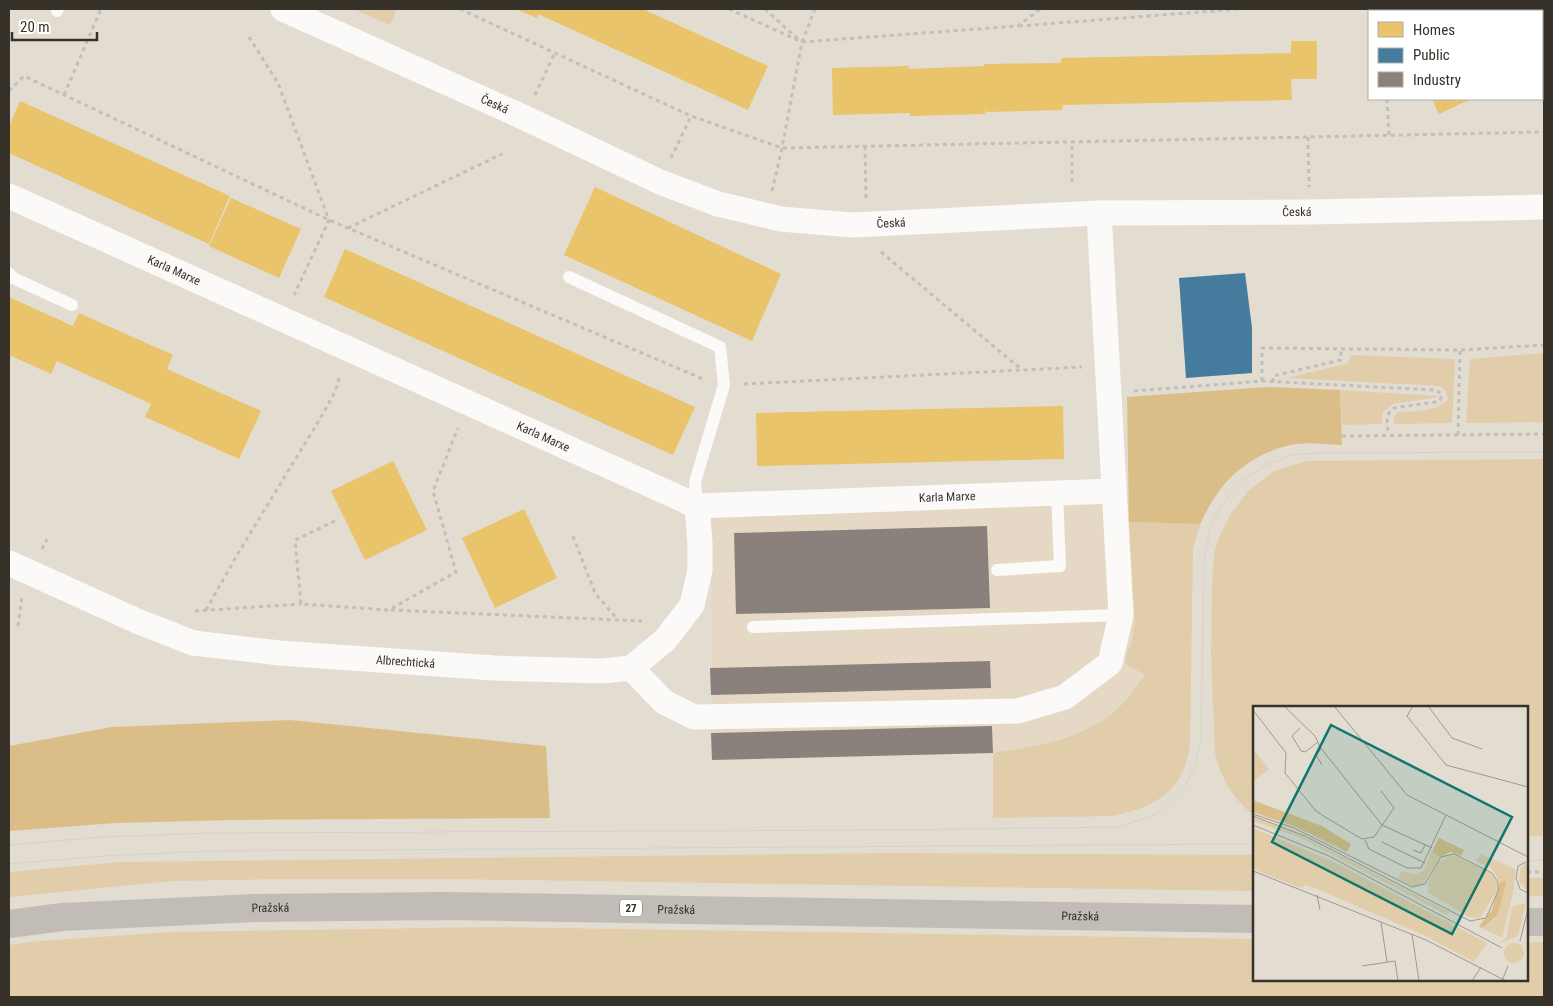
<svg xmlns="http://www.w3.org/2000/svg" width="1553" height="1006" font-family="'Roboto Condensed',sans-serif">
	<rect width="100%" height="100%" fill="#e3dcd1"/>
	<polygon fill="#e5d9c5" points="1129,491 1129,522 1135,621 1133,636 1125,661 1127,665 1145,675 1126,700 1102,720 1089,728 1052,741 1024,748 993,753 712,760 711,516"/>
	<g fill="#e1cdaa">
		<polygon points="354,9 397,9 390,25"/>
		<polygon points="1544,353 1544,422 1466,423 1470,359"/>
		<path d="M1351 355 1453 359 1455 360 1452 423 1394 424V417L1398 412C1413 411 1438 412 1448 399 1446 393 1445 388 1439 386L1287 378 1345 364 1348 362Z"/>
		<polygon points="1340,390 1439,396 1433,398 1392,404 1383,412 1382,424 1342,425"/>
		<path d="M1544 459V836H1527V707H1254V815C1233 800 1221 778 1215 753L1211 654 1212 586 1214 555 1217 542 1230 515 1248 491 1274 471 1307 461Z"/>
		<path d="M1129 522 1200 524 1193 549 1190 743C1185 791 1155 808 1111 816L993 818V753C1034 747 1083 739 1115 711 1127 701 1136 687 1145 675L1127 665 1125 661 1133 636 1135 621Z"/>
		<polygon points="895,853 1254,855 1254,891 450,879 283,879 172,881 9,897 9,872 121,862"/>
		<rect x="1527" y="878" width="17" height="18"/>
		<polygon points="494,927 1254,939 1254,980 1527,980 1527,942 1544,942 1544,997 9,997 9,945 40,941 172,932"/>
	</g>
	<g fill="#dbbe87">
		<path d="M1267 387 1340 390 1342 445C1327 444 1311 442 1296 444 1264 449 1233 469 1215 497 1209 505 1205 515 1200 524L1129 522 1127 397Z"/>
		<polygon points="290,720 546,746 550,818 234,820 115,823 9,831 9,746 112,727"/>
	</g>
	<g fill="#e9c46a">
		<polygon points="516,9 643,9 768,66 748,110 538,14 537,18"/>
		<polygon points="1291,41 1317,41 1317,79 1291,79 1292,100 1063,105 1062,110 986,112 986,106 985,114 910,116 910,113 833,115 832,68 909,66 908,69 984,66 984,64 1060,63 1062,58 1291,53"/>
		<polygon points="1432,99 1471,99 1439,114"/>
		<polygon points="20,101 230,196 209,244 9,153 9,127"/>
		<polygon points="595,187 781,274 752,341 564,255"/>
		<polygon points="231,198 301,229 279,278 209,246"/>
		<polygon points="345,249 695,407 673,455 324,297"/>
		<polygon points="9,297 73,326 79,313 173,355 167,369 261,411 239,459 145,417 151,404 57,361 51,374 9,355"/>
		<polygon points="1063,406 1064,459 757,466 756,413"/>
		<polygon points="393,461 427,530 365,560 331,491"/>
		<polygon points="524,509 557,578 495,608 462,538"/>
	</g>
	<polygon fill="#457b9d" points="1245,273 1252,328 1252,373 1186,378 1179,278"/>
	<g fill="#8a817c">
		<polygon points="987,526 990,608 736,614 734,533"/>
		<polygon points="990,661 991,688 711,695 710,668"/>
		<polygon points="992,726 993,753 712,760 711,733"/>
	</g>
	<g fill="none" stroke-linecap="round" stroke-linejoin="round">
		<g stroke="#c2bfbb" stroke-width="3" stroke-dasharray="4 4" stroke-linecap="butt">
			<polyline points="460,9 691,116 782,148 1544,132"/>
			<polyline points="729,9 802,42"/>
			<polyline points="765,9 799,40"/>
			<polyline points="1527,9 1527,11"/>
			<polyline points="1019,26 1239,9"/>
			<polyline points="249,37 278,83 329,220 294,295"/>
			<polyline points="802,42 815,9"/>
			<polyline points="1542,54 1544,60"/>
			<polyline points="9,91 24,76 329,220 703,379"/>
			<polyline points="64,95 101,9"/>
			<polyline points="535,95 555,52"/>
			<polyline points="1387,99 1389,135"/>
			<polyline points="1308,137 1309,187"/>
			<polyline points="865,146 866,198"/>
			<polyline points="671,158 691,116"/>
			<polyline points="1072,182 1072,142"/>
			<polyline points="772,191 782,148 802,42 1018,26 1040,9"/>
			<polyline points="348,228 502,154"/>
			<polyline points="881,252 1022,370"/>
			<polyline points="1262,381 1262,348 1460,350 1544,345"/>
			<polyline points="1273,382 1273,376 1341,360 1341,349"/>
			<polyline points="744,384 1082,367"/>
			<path d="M1134 391 1262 381 1434 390 1441 393 1442 396 1440 400 1435 402 1394 408C1384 414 1388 425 1388 435"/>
			<polyline points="1458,435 1460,350"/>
			<polyline points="1342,436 1544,434"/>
			<polyline points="335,521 295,540 301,604 389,610 456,572 433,491 458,428"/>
			<polyline points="573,536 595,593 617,619"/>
			<polyline points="42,549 47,539"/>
			<polyline points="206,610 237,555 321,417 335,392 340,375"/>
			<polyline points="391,610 642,621"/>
			<polyline points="195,611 301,604"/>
			<polyline points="18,626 22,597"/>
			<polyline points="1527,872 1544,872"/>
		</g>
		<g stroke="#fbfaf8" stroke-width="12">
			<polyline points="57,11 58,9"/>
			<polyline points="9,273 13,278 72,305"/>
			<polyline points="569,277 720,347 724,385 695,482 697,506"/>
			<polyline points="997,570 1060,566 1057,494"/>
			<polyline points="753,627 1121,615"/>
		</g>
		<g stroke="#fbfaf8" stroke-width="25">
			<path id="s1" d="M283 9 523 117 660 182 718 204 781 219 852 225 1099 213 1310 212 1544 207"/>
			<path id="s2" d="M9 196 697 506 1114 491"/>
			<path id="s3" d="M9 563 137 621 193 643 280 653 494 668 602 671 631 668 665 640 692 605 700 570V543L697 506"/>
			<polyline points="631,668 664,702 694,717 1018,711 1065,697 1110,663 1121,615 1099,213"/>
		</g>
		<g stroke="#c1bdb6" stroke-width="28">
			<polyline points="1527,922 1544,922"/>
			<path id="s4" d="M9 924 62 917 255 908 443 906 1254 919"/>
		</g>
		<g stroke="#d5d2ce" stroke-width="1">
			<polyline points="9,845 102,837 209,833 890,830 1119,827 1156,814 1173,800 1186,785 1195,766 1201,737 1204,560 1211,524 1224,502 1242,481 1268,464 1293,455 1320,453 1544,452"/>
			<polyline points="1527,861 1544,860"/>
			<polyline points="9,864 104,856 209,851 1254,844"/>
		</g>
	</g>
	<g text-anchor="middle" stroke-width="5" stroke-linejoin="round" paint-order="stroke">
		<rect fill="#fff" stroke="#726f69" stroke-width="1" x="620" y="899.5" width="22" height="17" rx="4"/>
		<g font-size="11" font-weight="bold" fill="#363129">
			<text x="631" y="912">27</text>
		</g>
		<g font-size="12" fill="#363129" stroke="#fff">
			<text dy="4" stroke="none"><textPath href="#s1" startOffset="232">Česká</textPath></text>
			<text dy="4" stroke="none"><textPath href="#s1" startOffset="1058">Česká</textPath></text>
			<text dy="4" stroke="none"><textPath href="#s1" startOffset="652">Česká</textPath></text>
			<text dy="4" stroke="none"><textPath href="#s2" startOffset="181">Karla Marxe</textPath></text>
			<text dy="4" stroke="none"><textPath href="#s2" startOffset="586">Karla Marxe</textPath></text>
			<text dy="4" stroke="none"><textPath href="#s2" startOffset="1005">Karla Marxe</textPath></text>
			<text dy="4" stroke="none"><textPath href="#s3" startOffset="414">Albrechtická</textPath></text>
			<text dy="4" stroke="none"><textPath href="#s4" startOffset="262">Pražská</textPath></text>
			<text dy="4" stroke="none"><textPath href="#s4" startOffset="668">Pražská</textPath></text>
			<text dy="4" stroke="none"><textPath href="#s4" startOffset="1072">Pražská</textPath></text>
		</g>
	</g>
	<g transform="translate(1253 706)">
		<rect width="275" height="275" fill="#e3dcd1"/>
		<path d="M0 43 16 63 0 76ZM0 111 41 126 196 206 194 209 46 131 0 115ZM0 122 81 156 234 237 221 256 175 231 69 185 53 179 48 182 0 163ZM178 146 187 151 170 178 161 180 145 173 149 165 162 168 171 165ZM228 148 262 163 261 183 249 232 229 222 243 212 254 176H247L238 162 223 155ZM198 149 236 166 244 175 243 186 227 212 216 211 175 186V178L185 157ZM272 158 275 162V185L266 176 268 162ZM273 197 265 230 250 236H245L253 233 259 201ZM251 247a10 10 0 1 1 20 0a10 10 0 1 1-20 0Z" fill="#e1cdaa"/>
		<path d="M0 94 69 120 98 138 94 146 43 121 0 106ZM186 132 211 144 208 150 198 146 187 151 179 146ZM254 175 244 210 229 222 226 220 239 204 247 176Z" fill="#dbbe87"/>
		<path fill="none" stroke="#9e988e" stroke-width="1" d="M31 0 62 30 67 41 129 119 179 142M81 0 154 89 275 151M160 0 154 10 193 59 275 81M175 0 199 32 229 43M0 4 33 47 32 67 63 105 72 111 109 133 121 131 141 102 128 85M47 22 39 30 48 45 52 46 65 36M68 43 63 49 69 59M0 108 41 122 159 181 172 178 188 151 201 148 239 167 245 176V185L233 212 217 215 52 130 0 110M0 119 76 150 249 242M112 134 116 143 154 162H168L193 109M129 136 172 157M160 144 168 147 172 139M273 156 265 160 263 172 267 183 275 187M0 165 173 234 253 275M64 189 67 204M128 216 134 256M159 228 166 275M267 235 275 203M109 260 142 255 145 275M219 275 228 261M249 275 255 260"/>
		<path fill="#0f766e" fill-opacity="0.15" stroke="#0f766e" stroke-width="2.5" d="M78 19 259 111 199 228 19 136Z"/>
		<rect width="275" height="275" fill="none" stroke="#363129" stroke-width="2.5"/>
	</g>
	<rect width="1553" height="1006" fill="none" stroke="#363129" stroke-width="20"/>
	<rect x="1368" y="10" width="175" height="90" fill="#ffffff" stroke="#afada9"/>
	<rect x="1378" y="22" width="25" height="15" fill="#e9c46a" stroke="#afada9"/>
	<text x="1413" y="35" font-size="15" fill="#363129">Homes</text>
	<rect x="1378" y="48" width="25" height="15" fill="#457b9d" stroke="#afada9"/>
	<text x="1413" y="60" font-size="15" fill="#363129">Public</text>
	<rect x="1378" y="72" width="25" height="15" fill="#8a817c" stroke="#afada9"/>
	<text x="1413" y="85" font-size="15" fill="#363129">Industry</text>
	<path d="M12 32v8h85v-8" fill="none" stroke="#363129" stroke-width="2.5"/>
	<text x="20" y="32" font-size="15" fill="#363129" stroke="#ffffff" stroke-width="4" paint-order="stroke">20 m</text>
</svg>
